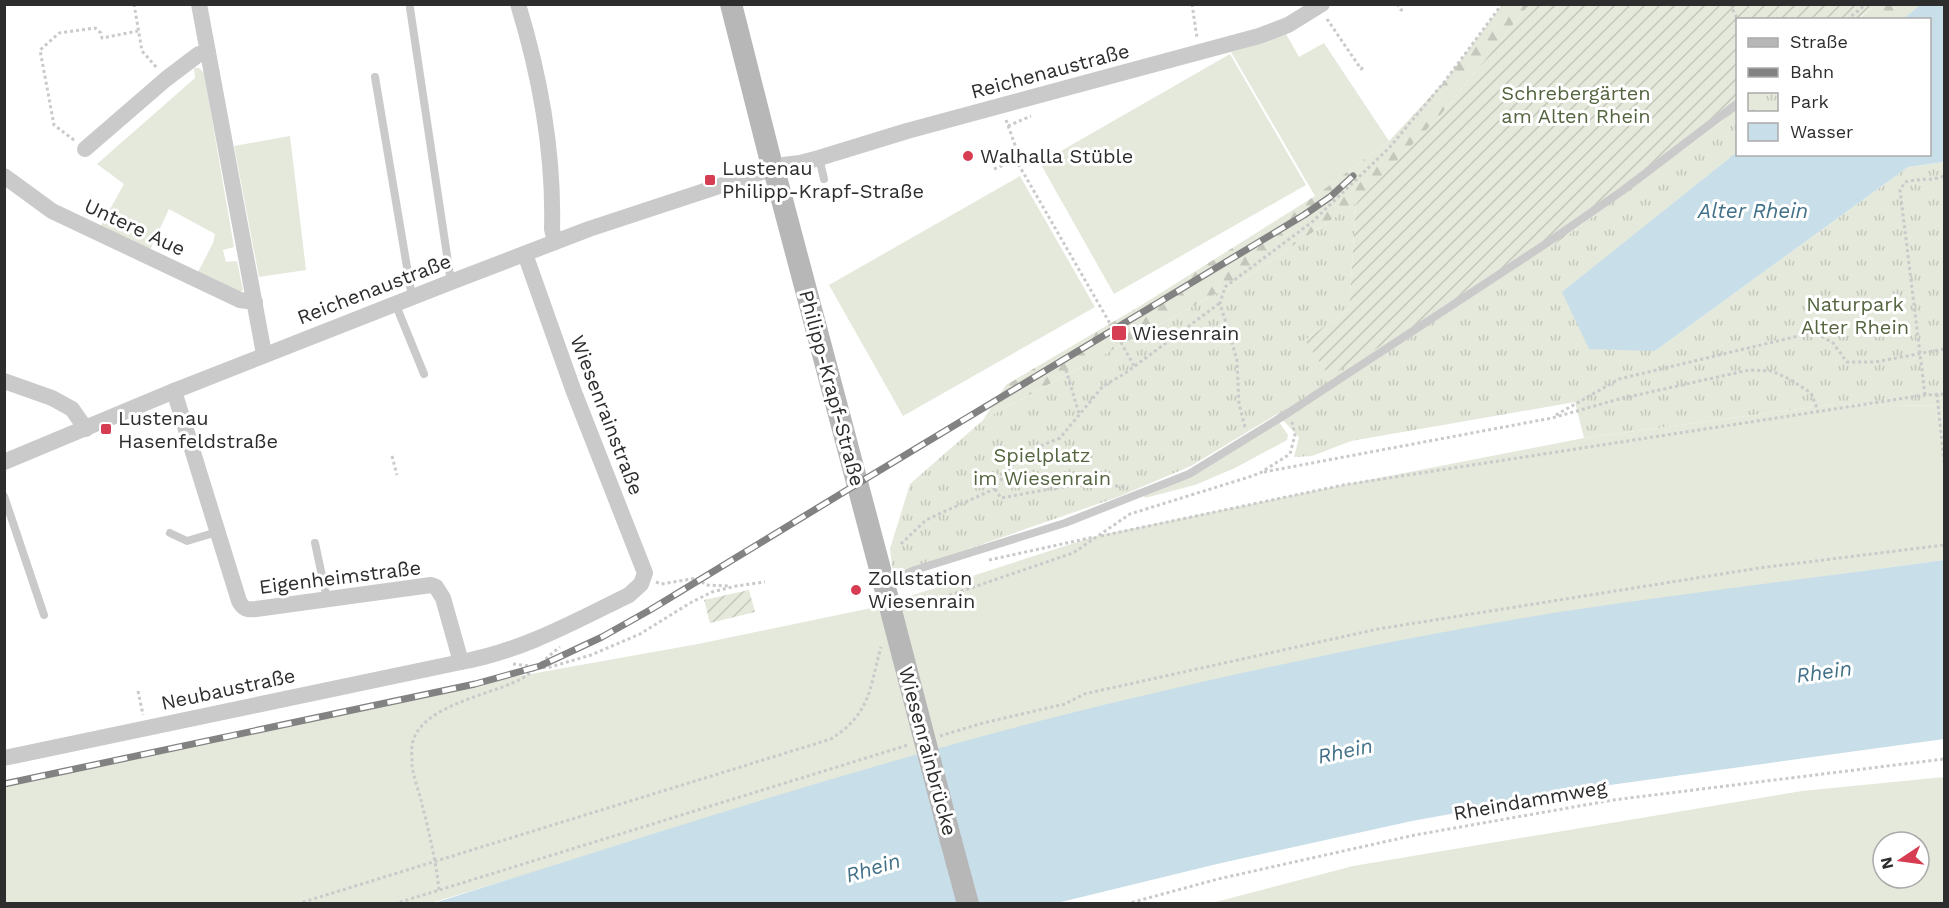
<svg xmlns="http://www.w3.org/2000/svg" width="1949" height="908" font-family="'Work Sans',sans-serif">
	<defs>
		<pattern id="forest-firs" width="22" height="20" patternUnits="userSpaceOnUse" patternTransform="scale(1.5)"><rect width="22" height="20" fill="#e4e9db"/><path d="M5 1l3.5 6h-7zM16 11l3.5 6h-7z" fill="#c4c8bc"/></pattern>
		<pattern id="park-tufts" width="24" height="20" patternUnits="userSpaceOnUse" patternTransform="scale(1.5)"><rect width="24" height="20" fill="#e4e9db"/><path d="M3 7l-1-3M5 7V3M7 7l1-3M15 17l-1-3M17 17v-4M19 17l1-3" fill="none" stroke="#c4c8bc"/></pattern>
		<pattern id="garden-furrows" width="10" height="10" patternUnits="userSpaceOnUse" patternTransform="scale(1.5)"><rect width="10" height="10" fill="#e4e9db"/><path d="M-1 1l2-2M0 10L10 0M9 11l2-2" fill="none" stroke="#c4c8bc"/></pattern>
	</defs>
	<rect width="100%" height="100%" fill="#fff"/>
	<g fill="#e4e9db" fill-rule="evenodd">
		<polygon points="1285,32 1299,57 1324,43 1389,141 1315,196 1231,52 1258,44"/>
		<polygon points="1230,54 1306,185 1114,294 1040,163"/>
		<polygon points="194,68 199,68 204,73 234,247 223,250 226,262 237,261 243,290 239,293 197,274 213,243 215,234 169,209 149,252 99,229 124,184 97,164 195,78"/>
		<polygon points="290,136 306,270 259,277 234,146"/>
		<polygon points="1020,176 1095,307 903,416 829,285"/>
		<polygon points="1836,404 1944,406 1944,560 1570,611 1324,656 504,881 431,903 5,903 4,785 475,684 698,644 876,607 1096,536 1343,485 1584,438"/>
		<polygon points="1277,419 1288,435 1287,440 1235,468 1195,485 1145,498 1142,493 1189,474"/>
		<path d="M1944 777V903H1212L1353 866 1802 791ZM1883 842H1919V878H1883Z"/>
	</g>
	<g fill="url(#forest-firs)">
		<polygon points="1502,5 1529,5 1439,117 1356,203 1247,277 983,420 1006,385 1140,306 1315,196 1389,141 1445,81"/>
		<polygon points="1875,5 1922,5 1903,19 1858,20"/>
	</g>
	<polygon fill="url(#park-tufts)" points="1737,110 1737,152 1563,292 1655,351 1908,167 1944,162 1944,406 1836,404 1584,438 1575,402 1351,441 1312,456 1294,457 1299,437 1277,414 1191,466 1118,497 893,575 890,549 910,484 983,420 1247,277 1356,203 1349,309 1305,340 1550,248"/>
	<g fill="url(#garden-furrows)">
		<polygon points="1529,5 1875,5 1858,19 1738,20 1737,110 1550,248 1329,376 1305,340 1349,309 1356,203 1439,117"/>
		<polygon points="749,590 755,612 710,623 704,600"/>
	</g>
	<g fill="#c8dee8">
		<polygon points="1922,4 1944,5 1944,162 1908,167 1655,351 1589,349 1562,292 1737,152 1738,154 1930,154 1930,20 1903,19"/>
		<path d="M1944 560V739L1610 785 1412 821 1217 864 1057 903 431 904C682 825 932 742 1189 685 1316 656 1444 630 1573 610 1696 592 1821 577 1944 560Z"/>
	</g>
	<g fill="none" stroke-linecap="round" stroke-linejoin="round">
		<g stroke="#cacaca" stroke-width="3" stroke-dasharray="3 3" stroke-linecap="butt">
			<polyline points="134,4 142,51 157,68"/>
			<polyline points="1192,4 1197,38"/>
			<polyline points="1397,4 1401,10 1404,9"/>
			<polyline points="1730,4 1738,20"/>
			<polyline points="1327,19 1361,69 1365,66"/>
			<polyline points="1847,20 1866,4"/>
			<polyline points="1006,120 1019,156 1016,160 1112,327"/>
			<polyline points="1008,126 1031,116"/>
			<polyline points="74,140 54,125 40,50 59,33 95,28 101,33 102,38 138,31"/>
			<polyline points="994,169 1016,160"/>
			<polyline points="1118,337 1134,366"/>
			<polyline points="1066,370 1079,414"/>
			<polyline points="1937,394 1944,462"/>
			<path d="M1925 395 1900 190 1905 182C1918 178 1933 181 1944 176"/>
			<polyline points="1556,415 1619,379 1815,332 1833,343 1847,362 1875,362 1944,349"/>
			<polyline points="1245,427 1239,404 1237,360 1220,303 1225,287 1312,222 1389,148 1445,81 1502,4"/>
			<polyline points="392,456 397,475"/>
			<polyline points="1264,472 1552,418 1619,399 1749,370 1772,371 1791,380 1811,393 1818,411"/>
			<path d="M995 489 1001 498C1041 491 1082 480 1123 487"/>
			<polyline points="1101,536 1343,485 1925,395 1944,394"/>
			<polyline points="901,544 926,520 994,489 1014,463 1038,447 1060,438 1103,386 1124,374 1220,303"/>
			<polyline points="989,560 1094,537"/>
			<polyline points="656,582 661,584 697,578 706,585 730,586"/>
			<polyline points="910,610 918,606 1073,553 1130,514 1249,477 1260,473 1290,454 1295,435 1292,422"/>
			<polyline points="513,664 547,668 591,655 640,634 690,603 712,592 736,586 765,582"/>
			<polyline points="138,691 143,715"/>
			<polyline points="940,736 983,723 1065,704 1084,694 1378,629 1759,568 1944,545"/>
			<path d="M439 890C436 860 429 833 422 804 419 791 413 777 412 764 412 757 411 747 413 741 423 706 488 695 517 681 534 673 545 658 560 647"/>
			<path d="M297 904 831 739C871 713 869 690 881 647"/>
			<polyline points="394,904 908,745"/>
			<polyline points="1126,904 1218,879 1415,835 1613,800 1944,759"/>
		</g>
		<g stroke="#cacaca" stroke-width="8">
			<polyline points="410,8 451,282"/>
			<polyline points="375,77 412,297"/>
			<polyline points="819,158 824,179"/>
			<polyline points="395,303 424,374"/>
			<polyline points="4,496 44,615"/>
			<polyline points="170,533 187,541 217,532"/>
			<polyline points="315,543 327,599"/>
			<polyline points="901,580 917,576"/>
			<polyline points="884,584 915,570 1065,523 1189,474 1288,413 1547,243 1622,191 1738,103"/>
		</g>
		<g stroke="#cacaca" stroke-width="16">
			<polyline points="199,4 264,354"/>
			<path d="M518 4C540 76 554 153 552 229L555 242"/>
			<polyline points="85,149 166,79 199,54 208,52"/>
			<polyline points="783,165 800,163 819,158 907,131 1259,36 1288,25 1322,4"/>
			<polyline points="4,176 52,211 240,300 255,302"/>
			<polyline points="4,381 52,398 72,409 86,429"/>
			<path d="M174 391 239 601C243 609 247 610 256 609L431 585 436 587 443 598 461 662C522 651 574 622 629 595L641 584 645 573 574 392 525 254"/>
			<polyline points="4,462 174,391 451,282 589,229 765,171"/>
			<polyline points="4,758 461,662"/>
		</g>
		<g stroke="#b7b7b7" stroke-width="22">
			<polyline points="731,4 770,158"/>
			<polyline points="776,177 888,599"/>
			<polyline points="951,841 968,904"/>
		</g>
		<defs>
			<polyline id="rail" points="4,784 475,684 540,666 602,637 650,610 857,484 1304,215 1330,197 1353,176"/>
		</defs>
		<use href="#rail" stroke="#828282" stroke-width="7"/>
		<use href="#rail" stroke="#fff" stroke-width="4.5" stroke-dasharray="14" stroke-linecap="butt"/>
		<polyline stroke="#b7b7b7" stroke-width="22" points="888,599 951,841"/>
	</g>
	<g fill="#d63c52" stroke="#fff" stroke-width="2">
		<circle cx="968" cy="156" r="6"/>
		<rect x="704" y="174" width="12" height="12" rx="3"/>
		<rect x="1111" y="325" width="16" height="16" rx="3"/>
		<rect x="100" y="423" width="12" height="12" rx="3"/>
		<circle cx="856" cy="590" r="6"/>
	</g>
	<g text-anchor="middle" stroke-width="6" stroke-linejoin="round" paint-order="stroke">
		<g font-size="20" fill="#2d2d2d" stroke="#fff">
			<text transform="translate(1050 71) rotate(-15)" y="7">Reichenaustraße</text>
			<text transform="translate(135 227) rotate(25)" y="7">Untere Aue</text>
			<text transform="translate(374 289) rotate(-21)" y="7">Reichenaustraße</text>
			<text transform="translate(832 388) rotate(75)" y="7">Philipp-Krapf-Straße</text>
			<text transform="translate(607 415) rotate(69)" y="7">Wiesenrainstraße</text>
			<text transform="translate(340 577) rotate(-7)" y="7">Eigenheimstraße</text>
			<text transform="translate(228 689) rotate(-12)" y="7">Neubaustraße</text>
			<text transform="translate(928 751) rotate(75)" y="7">Wiesenrainbrücke</text>
			<text transform="translate(1530 800) rotate(-10)" y="7">Rheindammweg</text>
		</g>
		<g font-size="20" fill="#53643e" stroke="#fff">
			<text x="1576" y="100">Schrebergärten<tspan x="1576" dy="23">am Alten Rhein</tspan></text>
			<text x="1855" y="311">Naturpark<tspan x="1855" dy="23">Alter Rhein</tspan></text>
			<text x="1042" y="462">Spielplatz<tspan x="1042" dy="23">im Wiesenrain</tspan></text>
		</g>
		<g font-size="20" fill="#2d2d2d" stroke="#fff" text-anchor="start">
			<text x="980" y="163">Walhalla Stüble</text>
			<text x="722" y="175">Lustenau<tspan x="722" dy="23">Philipp-Krapf-Straße</tspan></text>
			<text x="1132" y="340">Wiesenrain</text>
			<text x="118" y="425">Lustenau<tspan x="118" dy="23">Hasenfeldstraße</tspan></text>
			<text x="868" y="585">Zollstation<tspan x="868" dy="23">Wiesenrain</tspan></text>
		</g>
		<g font-size="21" font-style="italic" fill="#427188" stroke="#fff">
			<text x="1753" y="218">Alter Rhein</text>
			<text transform="translate(1824 672) rotate(-8)" y="7">Rhein</text>
			<text transform="translate(1345 751) rotate(-12)" y="7">Rhein</text>
			<text transform="translate(873 868) rotate(-17)" y="7">Rhein</text>
		</g>
	</g>
	<rect width="1949" height="908" fill="none" stroke="#2d2d2d" stroke-width="12"/>
	<rect x="1736" y="18" width="195" height="138" fill="#ffffff" stroke="#ababab" stroke-width="1.5"/>
	<rect x="1748" y="38" width="30" height="9" fill="#b7b7b7" stroke="#ababab" stroke-width="1.5"/>
	<text x="1790" y="48" font-size="18" fill="#2d2d2d">Straße</text>
	<rect x="1748" y="68" width="30" height="9" fill="#828282" stroke="#ababab" stroke-width="1.5"/>
	<text x="1790" y="78" font-size="18" fill="#2d2d2d">Bahn</text>
	<rect x="1748" y="93" width="30" height="18" fill="url(#park-tufts)" stroke="#ababab" stroke-width="1.5"/>
	<text x="1790" y="108" font-size="18" fill="#2d2d2d">Park</text>
	<rect x="1748" y="123" width="30" height="18" fill="#c8dee8" stroke="#ababab" stroke-width="1.5"/>
	<text x="1790" y="138" font-size="18" fill="#2d2d2d">Wasser</text>
	<g transform="translate(1901 860) rotate(257)"><circle r="28" fill="#ffffff" stroke="#ababab" stroke-width="1.5"/>
	<path d="M0-4.5L10 22L0 15L-10 22Z" fill="#d63c52"/>
	<text y="-9" font-size="16" font-weight="bold" text-anchor="middle" fill="#2d2d2d">N</text>
	</g>
</svg>
